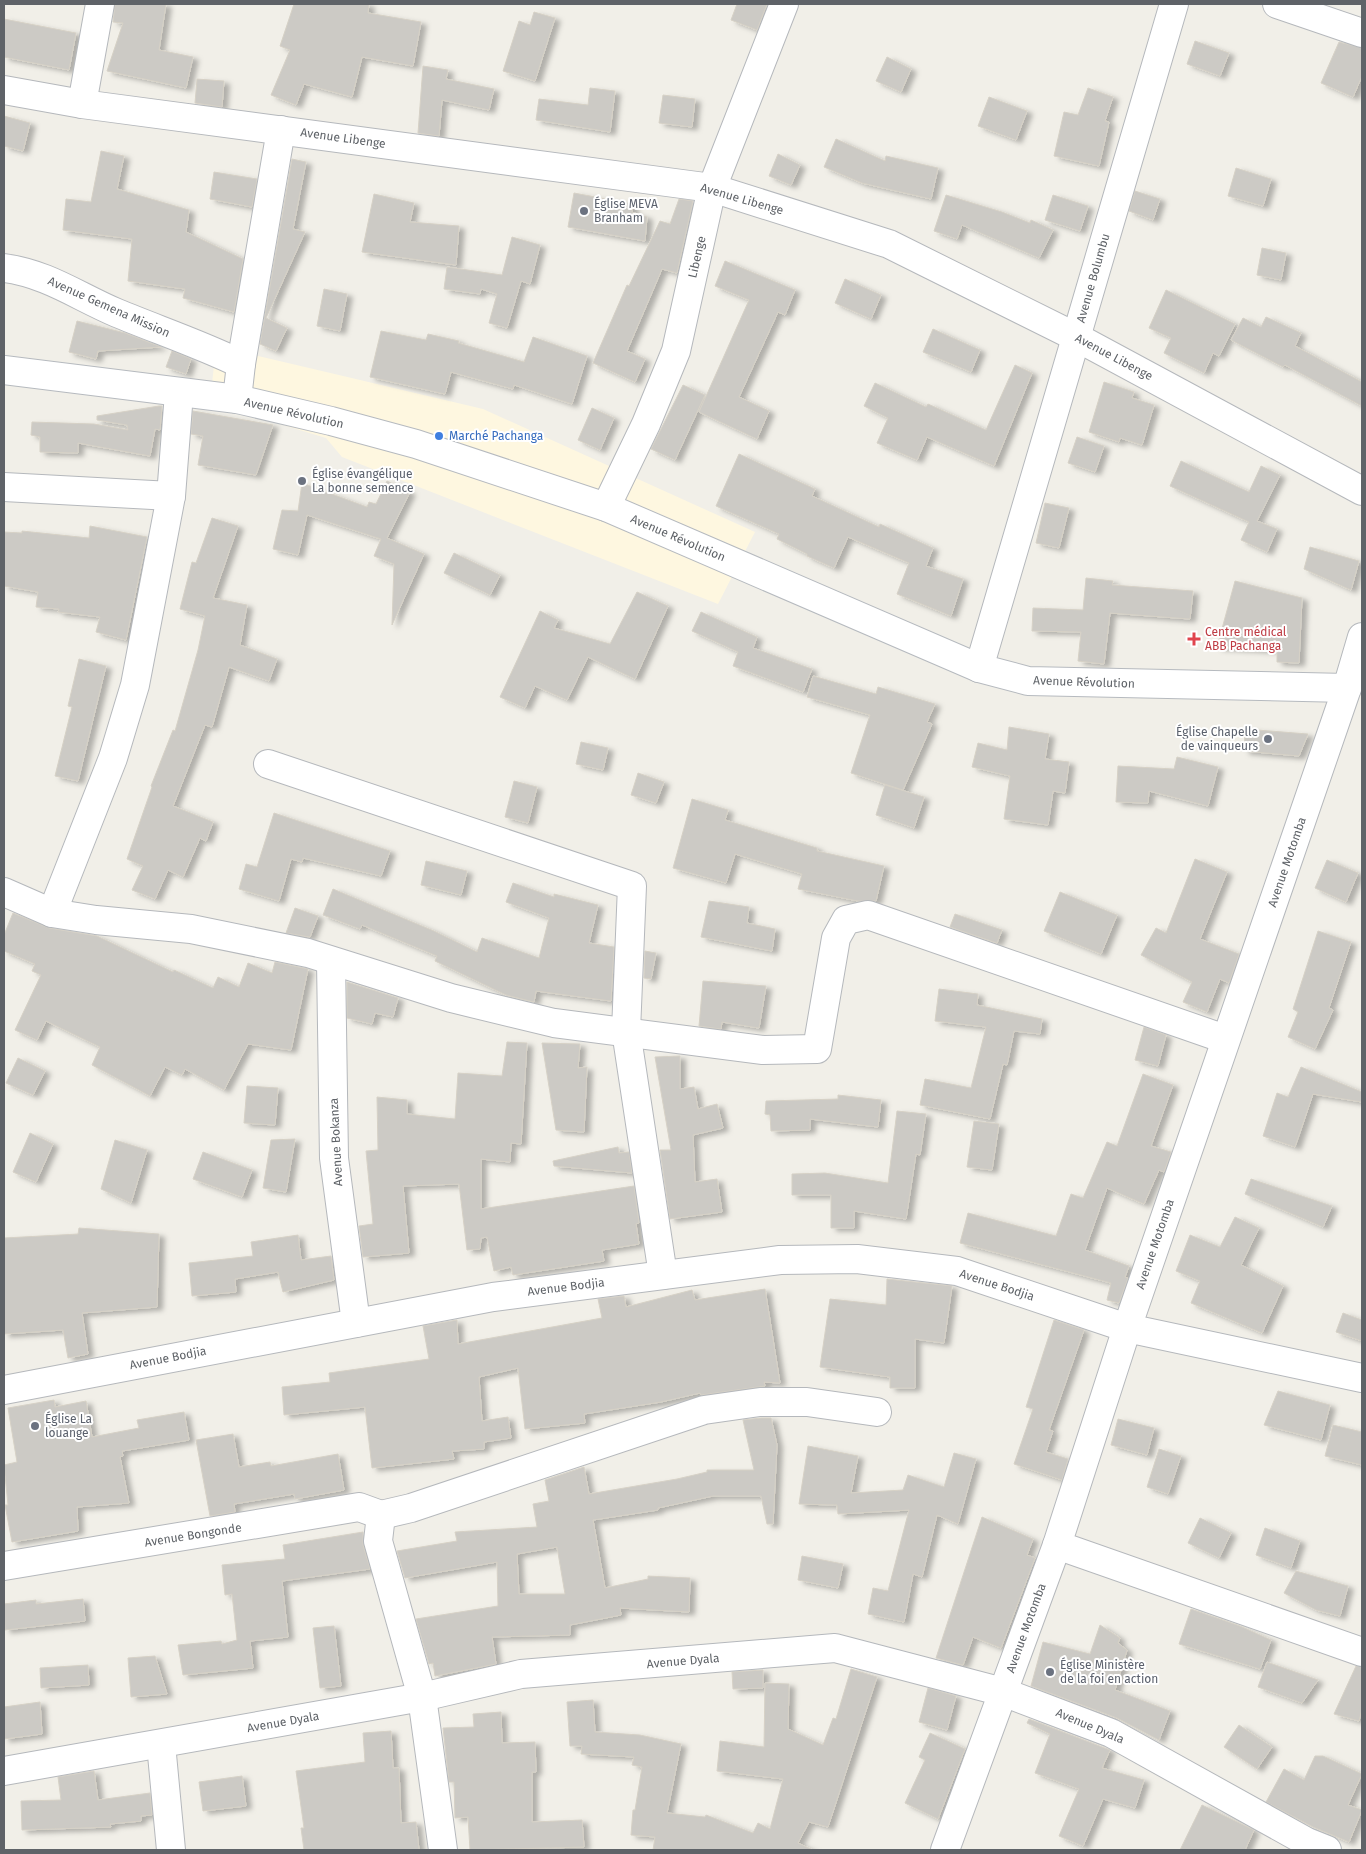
<svg xmlns="http://www.w3.org/2000/svg" width="1366" height="1854" font-family="'Fira Sans',sans-serif">
	<defs>
		<filter id="shadow"><feDropShadow dx="5.5" dy="3" stdDeviation="2.5" flood-color="#0004"/></filter>
	</defs>
	<rect width="100%" height="100%" fill="#f1efe8"/>
	<polygon fill="#fef7e0" points="216,346 483,409 755,532 718,604 342,457 326,438 210,403"/>
	<g fill="#cccac5" stroke="#d6d1c6" fill-rule="evenodd" filter="url(#shadow)">
		<polygon points="115,4 166,4 159,50 193,57 186,88 107,71 123,23 113,22"/>
		<polygon points="294,4 369,4 368,13 421,22 413,66 362,57 352,97 304,84 296,105 271,95 290,50 280,46"/>
		<polygon points="737,4 767,4 757,30 731,20"/>
		<polygon points="534,12 555,18 535,81 503,71 519,21 530,25"/>
		<polygon points="4,19 76,33 69,70 4,57"/>
		<polygon points="1195,41 1229,53 1220,76 1187,64"/>
		<polygon points="1339,42 1362,48 1362,76 1353,97 1321,83"/>
		<polygon points="887,57 911,69 901,92 876,81"/>
		<polygon points="423,66 448,70 446,79 494,89 489,110 442,100 439,136 418,133"/>
		<polygon points="197,79 224,81 222,107 195,103"/>
		<polygon points="590,88 615,91 610,132 536,120 539,99 588,105"/>
		<polygon points="1088,88 1113,97 1105,121 1109,122 1099,166 1054,156 1064,112 1078,115"/>
		<polygon points="663,95 695,99 692,127 659,123"/>
		<polygon points="989,97 1027,111 1016,140 978,126"/>
		<polygon points="4,116 30,123 23,151 4,146"/>
		<polygon points="836,139 885,161 886,156 938,168 931,199 862,183 824,167"/>
		<polygon points="101,151 124,156 117,189 189,210 186,232 243,259 234,312 183,298 185,289 128,281 132,239 63,230 66,199 91,202"/>
		<polygon points="778,154 800,165 791,185 769,176"/>
		<polygon points="292,159 306,162 293,229 305,232 266,318 287,328 276,351 260,344"/>
		<polygon points="1236,168 1271,179 1263,206 1228,196"/>
		<polygon points="214,172 257,179 252,207 210,199"/>
		<polygon points="1135,191 1160,199 1153,220 1129,211"/>
		<polygon points="574,193 633,204 632,212 647,217 645,241 568,227"/>
		<polygon points="374,194 414,203 410,222 459,226 456,265 362,252"/>
		<polygon points="946,195 1002,212 1030,223 1031,220 1053,230 1039,258 962,225 957,239 934,231"/>
		<polygon points="1053,195 1088,206 1080,231 1045,220"/>
		<polygon points="679,199 693,201 678,268 677,273 662,269 627,351 645,359 635,382 593,363 627,285 629,286 660,221 670,224"/>
		<polygon points="512,237 540,245 530,284 521,281 507,328 489,323 497,294 481,289 480,294 444,289 447,267 502,275"/>
		<polygon points="1262,248 1286,253 1281,280 1257,275"/>
		<polygon points="725,261 795,290 785,315 778,312 739,397 769,411 757,439 699,412 749,300 715,286"/>
		<polygon points="845,279 881,295 871,319 835,303"/>
		<polygon points="324,289 347,294 340,331 317,326"/>
		<polygon points="1166,290 1235,324 1219,356 1213,353 1204,373 1164,353 1171,338 1149,328"/>
		<polygon points="1266,317 1301,333 1295,346 1362,382 1362,406 1285,365 1283,367 1231,340 1243,318 1261,327"/>
		<polygon points="77,321 125,333 161,347 98,351 96,359 69,352"/>
		<polygon points="933,329 980,350 971,372 923,352"/>
		<polygon points="381,331 426,340 428,334 459,341 458,343 524,362 533,337 587,356 572,404 514,385 513,389 451,372 445,394 370,377"/>
		<polygon points="172,351 191,359 186,374 166,367"/>
		<polygon points="1015,365 1032,373 994,466 927,437 917,460 877,443 888,418 864,406 875,383 926,407 928,404 986,430"/>
		<polygon points="1104,382 1134,392 1132,398 1154,405 1142,445 1120,438 1119,442 1089,432"/>
		<polygon points="683,385 705,395 675,460 651,449"/>
		<polygon points="159,406 162,406 160,430 155,429 150,456 78,443 78,453 40,452 40,437 31,435 32,422 94,424 128,430 127,425 97,420 97,416"/>
		<polygon points="592,408 614,418 600,450 578,440"/>
		<polygon points="193,411 273,425 256,475 198,465 203,436 191,434"/>
		<polygon points="1077,437 1104,446 1095,472 1068,463"/>
		<polygon points="739,454 815,489 812,496 879,527 880,524 933,548 926,566 963,579 951,616 897,594 909,563 848,537 834,568 807,556 807,554 777,539 779,534 716,506"/>
		<polygon points="1181,461 1249,492 1261,466 1280,475 1257,521 1277,529 1267,552 1241,540 1249,522 1170,486"/>
		<polygon points="387,481 410,492 387,538 424,554 392,625 394,564 374,556 381,539 307,515 298,555 273,549 282,510 298,511 302,483 367,507 369,502 376,504"/>
		<polygon points="1045,503 1069,508 1059,548 1036,543"/>
		<polygon points="212,518 238,526 213,598 247,605 240,645 277,659 269,681 229,667 212,727 205,725 173,806 213,822 206,841 200,838 183,877 168,870 155,899 132,890 143,866 127,859 152,787 151,786 173,730 175,731 198,650 205,616 180,609 192,562 196,563"/>
		<polygon points="90,526 147,537 126,640 96,632 100,617 58,612 59,609 36,607 38,592 4,586 4,532 22,533 22,531 89,538"/>
		<polygon points="1310,547 1359,561 1351,590 1304,569"/>
		<polygon points="454,553 500,575 490,595 444,573"/>
		<polygon points="1086,578 1113,581 1112,585 1193,591 1190,619 1110,613 1104,664 1078,661 1081,632 1032,631 1033,608 1083,610"/>
		<polygon points="1235,581 1302,598 1299,663 1277,662 1277,650 1217,647"/>
		<polygon points="637,592 668,606 635,679 588,657 567,700 535,686 525,708 500,697 540,611 558,620 554,628 610,644"/>
		<polygon points="701,612 757,637 753,648 812,669 803,692 733,666 738,652 692,631"/>
		<polygon points="79,659 106,666 78,781 55,776 72,707 68,706"/>
		<polygon points="813,676 876,694 878,687 935,704 927,722 932,724 903,790 851,773 870,715 807,697"/>
		<polygon points="1009,727 1049,734 1045,759 1069,762 1065,793 1053,791 1048,825 1004,819 1010,776 972,767 978,743 1007,750"/>
		<polygon points="1245,729 1308,734 1299,756 1244,751"/>
		<polygon points="581,742 608,748 603,770 576,764"/>
		<polygon points="1177,757 1218,767 1208,806 1149,791 1148,803 1116,802 1118,766 1174,769"/>
		<polygon points="638,773 664,782 656,803 631,795"/>
		<polygon points="514,781 537,787 528,823 505,817"/>
		<polygon points="885,785 924,797 914,828 876,815"/>
		<polygon points="692,799 728,810 725,820 817,848 817,851 884,866 876,901 858,901 798,889 802,874 735,854 726,883 673,868"/>
		<polygon points="274,813 390,851 381,876 303,858 302,862 291,859 279,901 239,889 246,864 257,867"/>
		<polygon points="1195,859 1227,872 1200,939 1239,954 1229,983 1220,979 1207,1012 1183,1002 1192,982 1141,955 1156,928 1166,933"/>
		<polygon points="1327,860 1358,873 1346,902 1315,888"/>
		<polygon points="426,861 467,871 461,895 421,885"/>
		<polygon points="513,883 554,897 554,894 598,905 589,943 614,947 611,1001 536,991 534,1002 506,995 435,961 437,956 362,925 360,929 323,915 333,889 434,931 477,952 482,938 539,958 549,918 506,902"/>
		<polygon points="1060,892 1117,915 1101,954 1044,931"/>
		<polygon points="709,901 749,907 747,923 775,929 772,951 701,937"/>
		<polygon points="295,908 318,916 310,937 286,933"/>
		<polygon points="13,913 49,928 97,936 173,972 174,970 213,988 218,977 239,987 248,963 272,973 275,962 308,969 291,1050 248,1044 224,1090 185,1069 182,1075 165,1067 150,1096 92,1065 100,1047 46,1021 37,1040 15,1030 41,975 32,971 35,964 4,951 4,935"/>
		<polygon points="955,914 1002,930 997,943 950,927"/>
		<polygon points="1318,931 1351,942 1329,1008 1333,1010 1315,1049 1288,1037 1298,1012 1293,1009"/>
		<polygon points="645,951 656,953 651,979 644,978"/>
		<polygon points="703,981 766,986 759,1028 722,1022 721,1029 699,1026"/>
		<polygon points="347,982 398,998 393,1017 375,1013 372,1024 347,1018"/>
		<polygon points="939,989 978,994 977,1005 1042,1019 1040,1034 1014,1031 1007,1065 1003,1064 990,1119 920,1105 925,1079 971,1088 986,1027 935,1021"/>
		<polygon points="1144,1027 1166,1035 1158,1066 1135,1060"/>
		<polygon points="507,1042 527,1043 521,1144 511,1143 510,1162 481,1159 481,1209 634,1186 639,1223 636,1224 639,1244 602,1250 604,1261 513,1275 511,1267 494,1271 487,1237 481,1238 480,1249 467,1250 459,1184 403,1186 409,1253 363,1257 359,1226 373,1224 366,1151 378,1150 377,1097 407,1100 407,1114 455,1119 458,1073 502,1076"/>
		<polygon points="542,1043 580,1044 578,1068 587,1067 584,1132 556,1130"/>
		<polygon points="680,1056 680,1089 694,1087 698,1109 717,1104 723,1128 693,1135 695,1182 717,1179 722,1212 670,1219 660,1150 671,1150 655,1057"/>
		<polygon points="18,1058 45,1071 33,1095 6,1083"/>
		<polygon points="1301,1067 1362,1092 1362,1102 1313,1094 1295,1147 1263,1136 1277,1093 1288,1097"/>
		<polygon points="1143,1074 1173,1085 1151,1146 1171,1152 1164,1172 1159,1170 1144,1204 1107,1188 1085,1250 1129,1266 1125,1277 1128,1278 1119,1303 1107,1300 1111,1283 960,1243 968,1213 1056,1236 1071,1194 1083,1198 1107,1142 1117,1146"/>
		<polygon points="247,1086 278,1088 275,1125 244,1123"/>
		<polygon points="838,1095 881,1100 878,1127 810,1119 810,1130 771,1131 770,1115 765,1114 766,1101 838,1099"/>
		<polygon points="897,1111 926,1114 920,1155 916,1154 906,1219 854,1211 854,1228 831,1228 831,1195 792,1195 792,1174 825,1173 888,1183"/>
		<polygon points="974,1121 999,1124 992,1170 967,1167"/>
		<polygon points="30,1133 53,1144 36,1182 13,1172"/>
		<polygon points="295,1139 286,1192 263,1188 271,1140"/>
		<polygon points="115,1140 147,1150 131,1203 101,1189"/>
		<polygon points="618,1147 619,1153 629,1152 632,1173 554,1166 553,1161"/>
		<polygon points="203,1152 252,1170 242,1197 193,1179"/>
		<polygon points="1251,1179 1332,1206 1323,1227 1245,1194"/>
		<polygon points="1235,1217 1259,1228 1241,1265 1283,1286 1262,1333 1191,1303 1200,1281 1176,1271 1190,1235 1220,1247"/>
		<polygon points="79,1228 159,1234 157,1307 82,1313 88,1354 68,1358 63,1330 4,1334 4,1238 78,1234"/>
		<polygon points="298,1235 301,1260 331,1256 334,1280 283,1292 278,1272 235,1279 236,1292 192,1296 189,1263 253,1256 251,1242"/>
		<polygon points="887,1279 952,1286 944,1343 915,1339 915,1388 890,1388 890,1377 820,1367 830,1299 886,1305"/>
		<polygon points="765,1289 780,1383 764,1382 765,1386 701,1395 700,1393 661,1402 584,1414 585,1423 525,1429 518,1368 479,1377 482,1421 508,1417 511,1438 484,1442 484,1449 452,1451 454,1459 372,1468 365,1407 284,1415 282,1387 330,1382 329,1373 429,1359 423,1326 457,1320 458,1344 602,1318 598,1299 624,1296 626,1307 692,1290 695,1300"/>
		<polygon points="1343,1313 1362,1320 1362,1341 1336,1332"/>
		<polygon points="1054,1320 1084,1330 1049,1430 1053,1431 1046,1452 1068,1459 1062,1480 1014,1464 1033,1409 1026,1407"/>
		<polygon points="1278,1391 1330,1405 1321,1440 1264,1425"/>
		<polygon points="54,1400 55,1407 86,1401 92,1437 139,1428 137,1420 184,1412 189,1440 122,1451 123,1456 120,1457 129,1503 77,1507 78,1531 12,1542 5,1505 8,1505 4,1465 17,1462 8,1408"/>
		<path d="M761 1418H771L777 1445 773 1524H767L761 1496H713L658 1508V1510L593 1520 605 1588 648 1579V1576L690 1578 689 1612 620 1608 621 1615 570 1625V1635L492 1637 496 1664 435 1676 433 1663 429 1664 416 1619 498 1606 497 1562 405 1578 397 1551 457 1541 455 1532 537 1527 533 1504 549 1501 545 1480 584 1467 589 1494 677 1479 707 1472V1470H754L743 1420ZM557 1547 565 1594H519L517 1554Z"/>
		<polygon points="1118,1419 1154,1428 1147,1455 1111,1445"/>
		<polygon points="1333,1425 1362,1432 1362,1465 1325,1456"/>
		<polygon points="233,1434 239,1467 270,1462 271,1466 338,1454 344,1490 295,1499 294,1494 234,1504 235,1512 210,1516 196,1440"/>
		<polygon points="808,1446 858,1456 851,1493 903,1490 908,1475 944,1487 954,1453 976,1459 958,1524 937,1515 922,1577 913,1574 904,1622 868,1614 873,1588 888,1591 909,1510 838,1514 837,1505 799,1504"/>
		<polygon points="1159,1449 1181,1456 1168,1494 1147,1487"/>
		<polygon points="982,1517 1033,1539 1027,1555 1035,1558 1001,1648 973,1637 963,1665 936,1658"/>
		<polygon points="1200,1518 1231,1533 1219,1558 1188,1543"/>
		<polygon points="1265,1528 1300,1541 1291,1568 1256,1555"/>
		<polygon points="363,1532 363,1545 370,1569 282,1581 288,1637 250,1641 253,1668 183,1675 178,1645 221,1641 222,1644 237,1640 232,1594 225,1595 222,1565 285,1559 283,1545"/>
		<polygon points="802,1556 843,1564 838,1588 798,1580"/>
		<polygon points="1296,1571 1348,1586 1340,1616 1316,1610 1284,1593"/>
		<polygon points="83,1599 85,1621 5,1630 4,1604 36,1600 36,1604"/>
		<polygon points="1191,1609 1240,1626 1271,1640 1260,1669 1179,1644"/>
		<polygon points="1100,1625 1120,1638 1118,1643 1127,1650 1115,1690 1170,1711 1159,1740 1117,1718 1031,1686 1043,1642 1090,1654"/>
		<polygon points="334,1626 341,1686 320,1688 313,1628"/>
		<polygon points="155,1656 167,1694 131,1697 128,1658"/>
		<polygon points="1267,1662 1318,1680 1302,1703 1258,1687"/>
		<polygon points="88,1665 89,1685 41,1688 40,1668"/>
		<polygon points="1356,1666 1362,1667 1362,1709 1359,1721 1334,1714"/>
		<polygon points="851,1669 877,1677 828,1827 809,1822 798,1843 813,1850 653,1850 655,1837 631,1835 633,1810 635,1810 642,1767 632,1765 634,1757 581,1754 582,1746 570,1746 567,1702 593,1700 595,1732 640,1735 681,1744 667,1813 705,1817 706,1815 753,1833 758,1823 770,1829 783,1779 717,1771 720,1741 764,1747 765,1683 789,1684 788,1729 823,1745 833,1718 836,1719"/>
		<polygon points="763,1670 763,1688 733,1689 732,1672"/>
		<polygon points="928,1688 956,1696 947,1730 919,1722"/>
		<polygon points="40,1702 42,1734 4,1739 4,1707"/>
		<polygon points="501,1712 502,1743 535,1742 536,1772 532,1772 532,1822 582,1820 584,1847 470,1850 468,1817 455,1818 454,1782 449,1782 443,1728 474,1727 473,1714"/>
		<polygon points="1029,1719 1110,1750 1102,1768 1144,1780 1135,1808 1103,1799 1083,1846 1059,1836 1079,1789 1035,1773 1050,1734 1027,1723"/>
		<polygon points="1239,1725 1272,1747 1257,1769 1224,1747"/>
		<polygon points="391,1731 393,1768 399,1768 401,1823 416,1822 419,1850 304,1850 301,1828 304,1828 296,1771 365,1762 363,1733"/>
		<polygon points="930,1733 965,1749 938,1819 905,1803 925,1760 919,1757"/>
		<polygon points="1315,1756 1323,1756 1362,1774 1348,1805 1362,1810 1349,1842 1313,1827 1266,1802 1284,1769 1304,1780"/>
		<polygon points="94,1771 98,1800 150,1793 152,1815 141,1816 141,1821 110,1824 111,1827 22,1830 21,1801 61,1800 58,1777"/>
		<polygon points="242,1776 246,1806 203,1811 199,1782"/>
		<polygon points="1202,1805 1254,1830 1245,1850 1180,1850"/>
	</g>
	<g fill="none" stroke-linecap="round" stroke-linejoin="round">
		<defs>
			<g id="street">
				<polyline points="1277,4 1362,33"/>
				<polyline points="4,90 82,104 712,188 889,244 1076,337 1362,491"/>
				<polyline points="82,104 100,4"/>
				<path d="M4 268C48 274 77 296 117 313 158 330 200 344 241 364"/>
				<polyline points="237,399 241,364 281,130"/>
				<polyline points="4,487 171,496"/>
				<polyline points="606,507 646,424 676,351 712,188 784,4"/>
				<polyline points="979,668 1174,4"/>
				<polyline points="268,764 632,886 626,1031 663,1275"/>
				<polyline points="4,892 52,913 96,920 191,929 308,953 451,998 554,1023 763,1050 817,1049 836,938 846,920 868,915 1225,1039"/>
				<polyline points="52,913 113,758 135,685 171,496 179,393"/>
				<polyline points="331,961 334,1158 356,1323"/>
				<polyline points="4,1390 493,1297 780,1260 857,1259 957,1271 1127,1328 1362,1378"/>
				<polyline points="381,1515 411,1508 704,1410 760,1402 807,1402 877,1412"/>
				<polyline points="381,1515 378,1541 422,1697 443,1850"/>
				<polyline points="1057,1545 1362,1652"/>
				<polyline points="4,1566 359,1507 381,1515"/>
				<polyline points="161,1744 171,1850"/>
				<polyline points="4,1771 422,1697 521,1674 835,1648 1003,1692 1111,1733 1307,1842 1327,1850"/>
				<polyline points="945,1850 1057,1545 1127,1328 1347,688 1362,637"/>
			</g>
			<polyline id="secondary" points="4,370 237,399 331,421 416,444 606,507 979,668 1028,681 1347,688"/>
		</defs>
		<use href="#street" stroke="#b5b8bc" stroke-width="30"/>
		<use href="#secondary" stroke="#b6babf" stroke-width="30"/>
		<use href="#street" stroke="#fff" stroke-width="28"/>
		<use href="#secondary" stroke="#fff" stroke-width="28"/>
	</g>
	<g fill="#6b7280" stroke="#fff" stroke-width="2">
		<circle cx="584" cy="211" r="5"/>
		<circle cx="302" cy="481" r="5"/>
		<circle cx="1268" cy="739" r="5"/>
		<circle cx="35" cy="1426" r="5"/>
		<circle cx="1050" cy="1672" r="5"/>
	</g>
	<circle fill="#3f7fe0" stroke="#fff" stroke-width="2" cx="439" cy="436" r="5"/>
	<path fill="#e0444e" stroke="#fff" stroke-width="2" d="M1191.5 631.5h5v5h5v5h-5v5h-5v-5h-5v-5h5z"/>
	<g text-anchor="middle" stroke-width="4" stroke-linejoin="round" paint-order="stroke">
		<g font-size="12" fill="#5f6368" stroke="#fff">
			<text transform="translate(343 138) rotate(8)" y="4">Avenue Libenge</text>
			<text transform="translate(742 199) rotate(16)" y="4">Avenue Libenge</text>
			<text transform="translate(697 257) rotate(-77)" y="4">Libenge</text>
			<text transform="translate(1093 278) rotate(-74)" y="4">Avenue Bolumbu</text>
			<text transform="translate(109 307) rotate(24)" y="4">Avenue Gemena Mission</text>
			<text transform="translate(1114 357) rotate(28)" y="4">Avenue Libenge</text>
			<text transform="translate(294 413) rotate(13)" y="4">Avenue Révolution</text>
			<text transform="translate(678 538) rotate(23)" y="4">Avenue Révolution</text>
			<text transform="translate(1084 682) rotate(2)" y="4">Avenue Révolution</text>
			<text transform="translate(1287 862) rotate(-71)" y="4">Avenue Motomba</text>
			<text transform="translate(336 1142) rotate(-93)" y="4">Avenue Bokanza</text>
			<text transform="translate(1155 1244) rotate(-71)" y="4">Avenue Motomba</text>
			<text transform="translate(997 1285) rotate(18)" y="4">Avenue Bodjia</text>
			<text transform="translate(566 1287) rotate(-7)" y="4">Avenue Bodjia</text>
			<text transform="translate(168 1358) rotate(-11)" y="4">Avenue Bodjia</text>
			<text transform="translate(193 1535) rotate(-9)" y="4">Avenue Bongonde</text>
			<text transform="translate(1026 1628) rotate(-70)" y="4">Avenue Motomba</text>
			<text transform="translate(683 1661) rotate(-5)" y="4">Avenue Dyala</text>
			<text transform="translate(283 1722) rotate(-10)" y="4">Avenue Dyala</text>
			<text transform="translate(1090 1726) rotate(23)" y="4">Avenue Dyala</text>
		</g>
		<g font-size="12" fill="#5b616d" stroke="#fff" text-anchor="start">
			<text x="594" y="208">Église MEVA<tspan x="594" dy="14">Branham</tspan></text>
			<text x="312" y="478">Église évangélique<tspan x="312" dy="14">La bonne semence</tspan></text>
			<text x="1258" y="736" text-anchor="end">Église Chapelle<tspan x="1258" dy="14">de vainqueurs</tspan></text>
			<text x="45" y="1423">Église La<tspan x="45" dy="14">louange</tspan></text>
			<text x="1060" y="1669">Église Ministère<tspan x="1060" dy="14">de la foi en action</tspan></text>
		</g>
		<g font-size="12" fill="#366cbe" stroke="#fff" text-anchor="start">
			<text x="449" y="440">Marché Pachanga</text>
		</g>
		<g font-size="12" fill="#be3a42" stroke="#fff" text-anchor="start">
			<text x="1205" y="636">Centre médical<tspan x="1205" dy="14">ABB Pachanga</tspan></text>
		</g>
	</g>
	<rect width="1366" height="1854" fill="none" stroke="#5f6368" stroke-width="10"/>
</svg>
